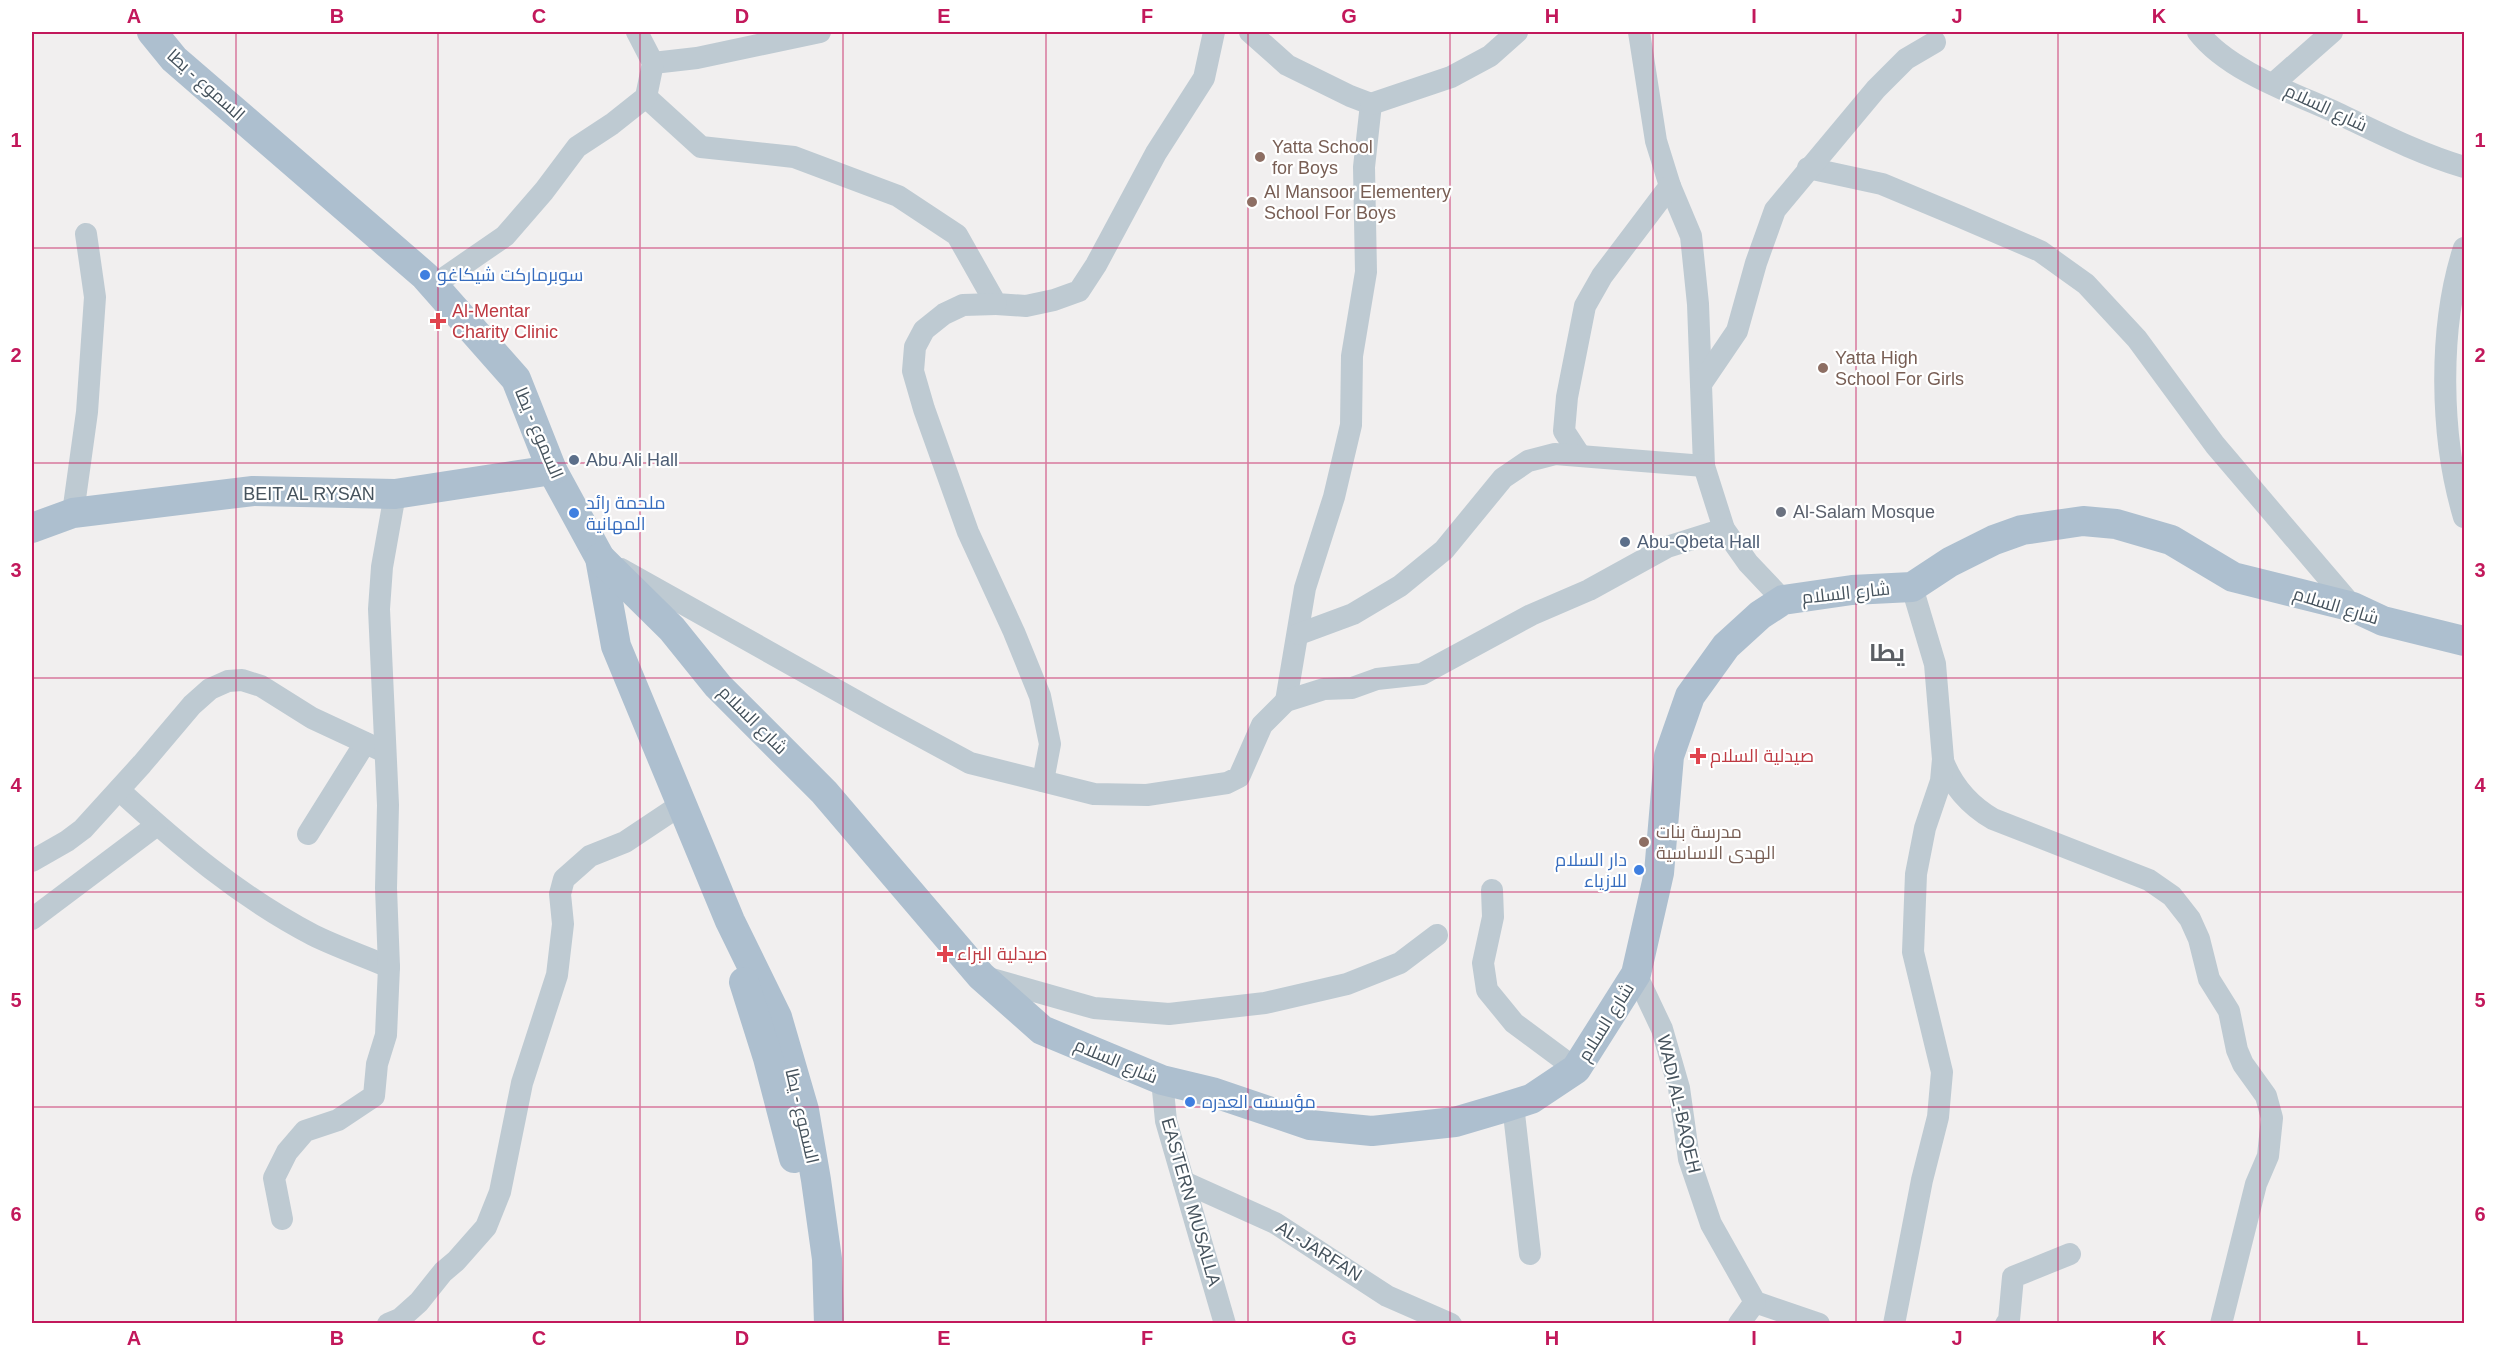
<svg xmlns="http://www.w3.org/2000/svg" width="2496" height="1355" font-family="Helvetica,Cairo,sans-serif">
	<rect width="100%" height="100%" fill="#f1efef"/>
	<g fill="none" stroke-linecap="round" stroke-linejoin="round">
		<g stroke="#becad2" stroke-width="22">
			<polyline points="1250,32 1287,65 1350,96 1371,104 1364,167 1366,272 1352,356 1351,425 1334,497 1305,588 1286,701"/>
			<polyline points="1639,32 1656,141 1670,186 1691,236 1698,304 1704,466 1724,529 1748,563 1783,600"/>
			<path d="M2198 32C2228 71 2293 93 2337 113 2379 133 2420 154 2464 167"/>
			<polyline points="653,63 697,58 820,32"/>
			<polyline points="2273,84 2332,32"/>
			<polyline points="646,97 701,147 794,157 898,196 957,235 996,304 1026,306 1054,300 1079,291 1096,265 1156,153 1204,78 1214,32"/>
			<polyline points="1371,104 1451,77 1490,56 1517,32"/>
			<polyline points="1808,168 1882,184 1961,217 2040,251 2086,284 2137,339 2215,445 2353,607"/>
			<path d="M2464 248C2438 328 2440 437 2464 517"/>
			<polyline points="434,285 505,236 544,191 577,147 612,124 646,97 653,63 637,32"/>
			<polyline points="996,304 963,305 944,314 924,330 915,347 913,371 924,409 968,532 1014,632 1040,696 1050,744 1043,781"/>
			<polyline points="1701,384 1737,331 1756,263 1775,210 1876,89 1906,59 1935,42"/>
			<polyline points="1579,454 1564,431 1567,397 1585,306 1602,276 1670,186"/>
			<polyline points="73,513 87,412 95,297 86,234"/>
			<polyline points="621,569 883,716 970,763 1094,794 1147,795 1227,783 1239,777 1262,725 1286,701 1324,689 1352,688 1377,679 1422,674 1531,615 1589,590 1667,547 1724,529"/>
			<polyline points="1299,634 1353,614 1400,586 1444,550 1503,478 1528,461 1555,454 1704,466"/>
			<path d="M1943 761C1953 787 1969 805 1993 819L2149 880 2172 896 2190 919 2199 939 2209 979 2229 1011 2237 1050 2243 1064 2266 1096 2272 1118 2268 1156 2256 1184 2221 1324"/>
			<path d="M119 790C179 845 240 897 313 935 337 947 364 956 389 967"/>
			<polyline points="308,834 365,743"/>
			<polyline points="32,861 67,841 83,829 142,764 192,705 210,689 228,681 242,680 261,686 312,718 385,752"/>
			<polyline points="1492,890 1493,917 1483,963 1487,990 1514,1023 1576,1069"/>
			<polyline points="32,919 157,825"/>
			<polyline points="1636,974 1662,1029 1679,1088 1689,1159 1711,1224 1755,1302 1819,1324"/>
			<polyline points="985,977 1094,1008 1169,1014 1265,1003 1347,984 1400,963 1437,935"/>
			<polyline points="1162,1080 1166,1121 1225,1324"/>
			<polyline points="1513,1105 1530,1254"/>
			<polyline points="1184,1182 1275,1223 1387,1296 1451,1324"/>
			<polyline points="282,1219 274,1178 287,1152 305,1131 338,1120 374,1096 377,1064 386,1035 389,967 386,888 388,805 379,609 382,567 395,494"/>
			<polyline points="388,1324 400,1319 419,1302 443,1272 456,1261 486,1227 500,1192 522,1083 557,975 563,924 560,894 564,879 590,856 625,842 682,804"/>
			<polyline points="1739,1324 1755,1302"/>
			<polyline points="1894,1324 1922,1180 1938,1117 1942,1072 1913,952 1916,874 1925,828 1941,781 1943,759 1935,664 1912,587"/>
			<polyline points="2006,1324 2009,1320 2013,1277 2070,1254"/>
		</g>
		<g stroke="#adbfcf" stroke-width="30">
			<polyline points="152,32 174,59 425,276 516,379 552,470 600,558 616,646 730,921 777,1017 804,1110 816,1180 827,1259 829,1324"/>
			<polyline points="32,528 73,513 253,491 395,494 552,470"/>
			<polyline points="600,558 672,629 718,686 824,792 981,976 1042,1030 1162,1080 1212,1092 1310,1125 1372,1131 1455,1122 1499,1109 1531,1099 1576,1069 1636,974 1659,873 1669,756 1690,696 1726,646 1760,615 1783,600 1852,590 1912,587 1950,562 1994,540 2022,530 2083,521 2116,524 2171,540 2233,577 2353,607 2383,621 2464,641"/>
			<polyline points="744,982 768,1058 794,1158"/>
		</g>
	</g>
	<path fill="none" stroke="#c2185b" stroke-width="1.5" stroke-opacity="0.55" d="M236 32V1324M438 32V1324M640 32V1324M843 32V1324M1046 32V1324M1248 32V1324M1450 32V1324M1653 32V1324M1856 32V1324M2058 32V1324M2260 32V1324M32 248H2464M32 463H2464M32 678H2464M32 892H2464M32 1107H2464"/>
	<g fill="#8d6e63" stroke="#fff" stroke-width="2">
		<circle cx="1260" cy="157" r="6"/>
		<circle cx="1252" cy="202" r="6"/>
		<circle cx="1823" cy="368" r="6"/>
		<circle cx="1644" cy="842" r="6"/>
	</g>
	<g fill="#3f7fe0" stroke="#fff" stroke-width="2">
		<circle cx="425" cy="275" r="6"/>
		<circle cx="574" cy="513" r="6"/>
		<circle cx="1639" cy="870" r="6"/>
		<circle cx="1190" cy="1102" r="6"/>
	</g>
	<g fill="#e0444e" stroke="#fff" stroke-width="2">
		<path d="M435 312h6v6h6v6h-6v6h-6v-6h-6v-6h6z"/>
		<path d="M1695 747h6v6h6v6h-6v6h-6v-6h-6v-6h6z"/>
		<path d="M942 945h6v6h6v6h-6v6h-6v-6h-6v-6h6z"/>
	</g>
	<g fill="#5c6f8a" stroke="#fff" stroke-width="2">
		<circle cx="574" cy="460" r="6"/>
		<circle cx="1625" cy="542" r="6"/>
	</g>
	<circle fill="#6b7280" stroke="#fff" stroke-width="2" cx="1781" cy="512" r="6"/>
	<g text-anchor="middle" stroke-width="4.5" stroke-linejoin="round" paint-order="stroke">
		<g font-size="18" fill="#46535d" stroke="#fff">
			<text transform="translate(206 85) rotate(42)" y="6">السموع - يطا</text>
			<text transform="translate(2326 108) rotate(25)" y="6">شارع السلام</text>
			<text transform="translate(539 433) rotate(67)" y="6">السموع - يطا</text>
			<text x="309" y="500">BEIT AL RYSAN</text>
			<text transform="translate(1846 593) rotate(-6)" y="6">شارع السلام</text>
			<text transform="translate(2336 606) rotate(17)" y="6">شارع السلام</text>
			<text transform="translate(753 720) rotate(45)" y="6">شارع السلام</text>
			<text transform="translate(1606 1022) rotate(-58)" y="6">شارع السلام</text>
			<text transform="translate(1116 1061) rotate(23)" y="6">شارع السلام</text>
			<text transform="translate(1679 1104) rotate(77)" y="6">WADI AL-BAQEH</text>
			<text transform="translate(802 1116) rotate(77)" y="6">السموع - يطا</text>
			<text transform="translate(1191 1202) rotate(74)" y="6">EASTERN MUSALLA</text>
			<text transform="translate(1319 1251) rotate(32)" y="6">AL-JARFAN</text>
		</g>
		<g font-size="18" fill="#785e54" stroke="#fff" text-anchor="start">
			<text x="1272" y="153">Yatta School<tspan x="1272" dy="21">for Boys</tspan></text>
			<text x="1264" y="198">Al Mansoor Elementery<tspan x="1264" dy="21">School For Boys</tspan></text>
			<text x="1835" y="364">Yatta High<tspan x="1835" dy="21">School For Girls</tspan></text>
			<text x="1656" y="838">مدرسة بنات<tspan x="1656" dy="21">الهدى الاساسية</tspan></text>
		</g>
		<g font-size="18" fill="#366cbe" stroke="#fff" text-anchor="start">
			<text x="437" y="281">سوبرماركت شيكاغو</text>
			<text x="586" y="509">ملحمة رائد<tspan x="586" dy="21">المهانية</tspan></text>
			<text x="1627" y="866" text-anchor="end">دار السلام<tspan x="1627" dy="21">للازياء</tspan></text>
			<text x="1202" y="1108">مؤسسه العدره</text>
		</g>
		<g font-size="18" fill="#be3a42" stroke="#fff" text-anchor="start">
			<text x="452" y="317">Al-Mentar<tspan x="452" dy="21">Charity Clinic</tspan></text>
			<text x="1710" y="762">صيدلية السلام</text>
			<text x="957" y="960">صيدلية البراء</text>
		</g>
		<g font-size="18" fill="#4e5e75" stroke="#fff" text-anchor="start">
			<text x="586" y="466">Abu Ali Hall</text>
			<text x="1637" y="548">Abu-Qbeta Hall</text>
		</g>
		<g font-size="18" fill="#5b616d" stroke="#fff" text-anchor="start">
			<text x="1793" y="518">Al-Salam Mosque</text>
		</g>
		<g font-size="24" font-weight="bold" fill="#5b5f64" stroke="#fff">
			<text x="1887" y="661">يطا</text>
		</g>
	</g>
	<rect width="2496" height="1355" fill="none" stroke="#ffffff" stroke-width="66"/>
	<rect x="33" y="33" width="2430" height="1289" fill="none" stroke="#c2185b" stroke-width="2"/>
	<g font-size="20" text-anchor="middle" font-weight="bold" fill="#c2185b">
		<text x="134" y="23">A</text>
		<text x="337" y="23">B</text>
		<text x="539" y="23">C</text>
		<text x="742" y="23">D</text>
		<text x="944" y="23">E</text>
		<text x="1147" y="23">F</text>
		<text x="1349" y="23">G</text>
		<text x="1552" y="23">H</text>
		<text x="1754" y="23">I</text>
		<text x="1957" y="23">J</text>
		<text x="2159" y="23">K</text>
		<text x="2362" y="23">L</text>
		<text x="16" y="147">1</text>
		<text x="2480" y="147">1</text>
		<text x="16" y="362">2</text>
		<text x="2480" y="362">2</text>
		<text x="16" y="577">3</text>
		<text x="2480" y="577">3</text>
		<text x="16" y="792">4</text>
		<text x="2480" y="792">4</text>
		<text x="16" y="1007">5</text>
		<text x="2480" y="1007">5</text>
		<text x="16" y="1221">6</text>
		<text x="2480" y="1221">6</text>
		<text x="134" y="1345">A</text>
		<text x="337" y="1345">B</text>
		<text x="539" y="1345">C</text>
		<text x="742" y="1345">D</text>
		<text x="944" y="1345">E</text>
		<text x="1147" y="1345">F</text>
		<text x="1349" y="1345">G</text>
		<text x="1552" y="1345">H</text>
		<text x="1754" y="1345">I</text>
		<text x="1957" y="1345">J</text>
		<text x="2159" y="1345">K</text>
		<text x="2362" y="1345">L</text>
	</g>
</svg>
